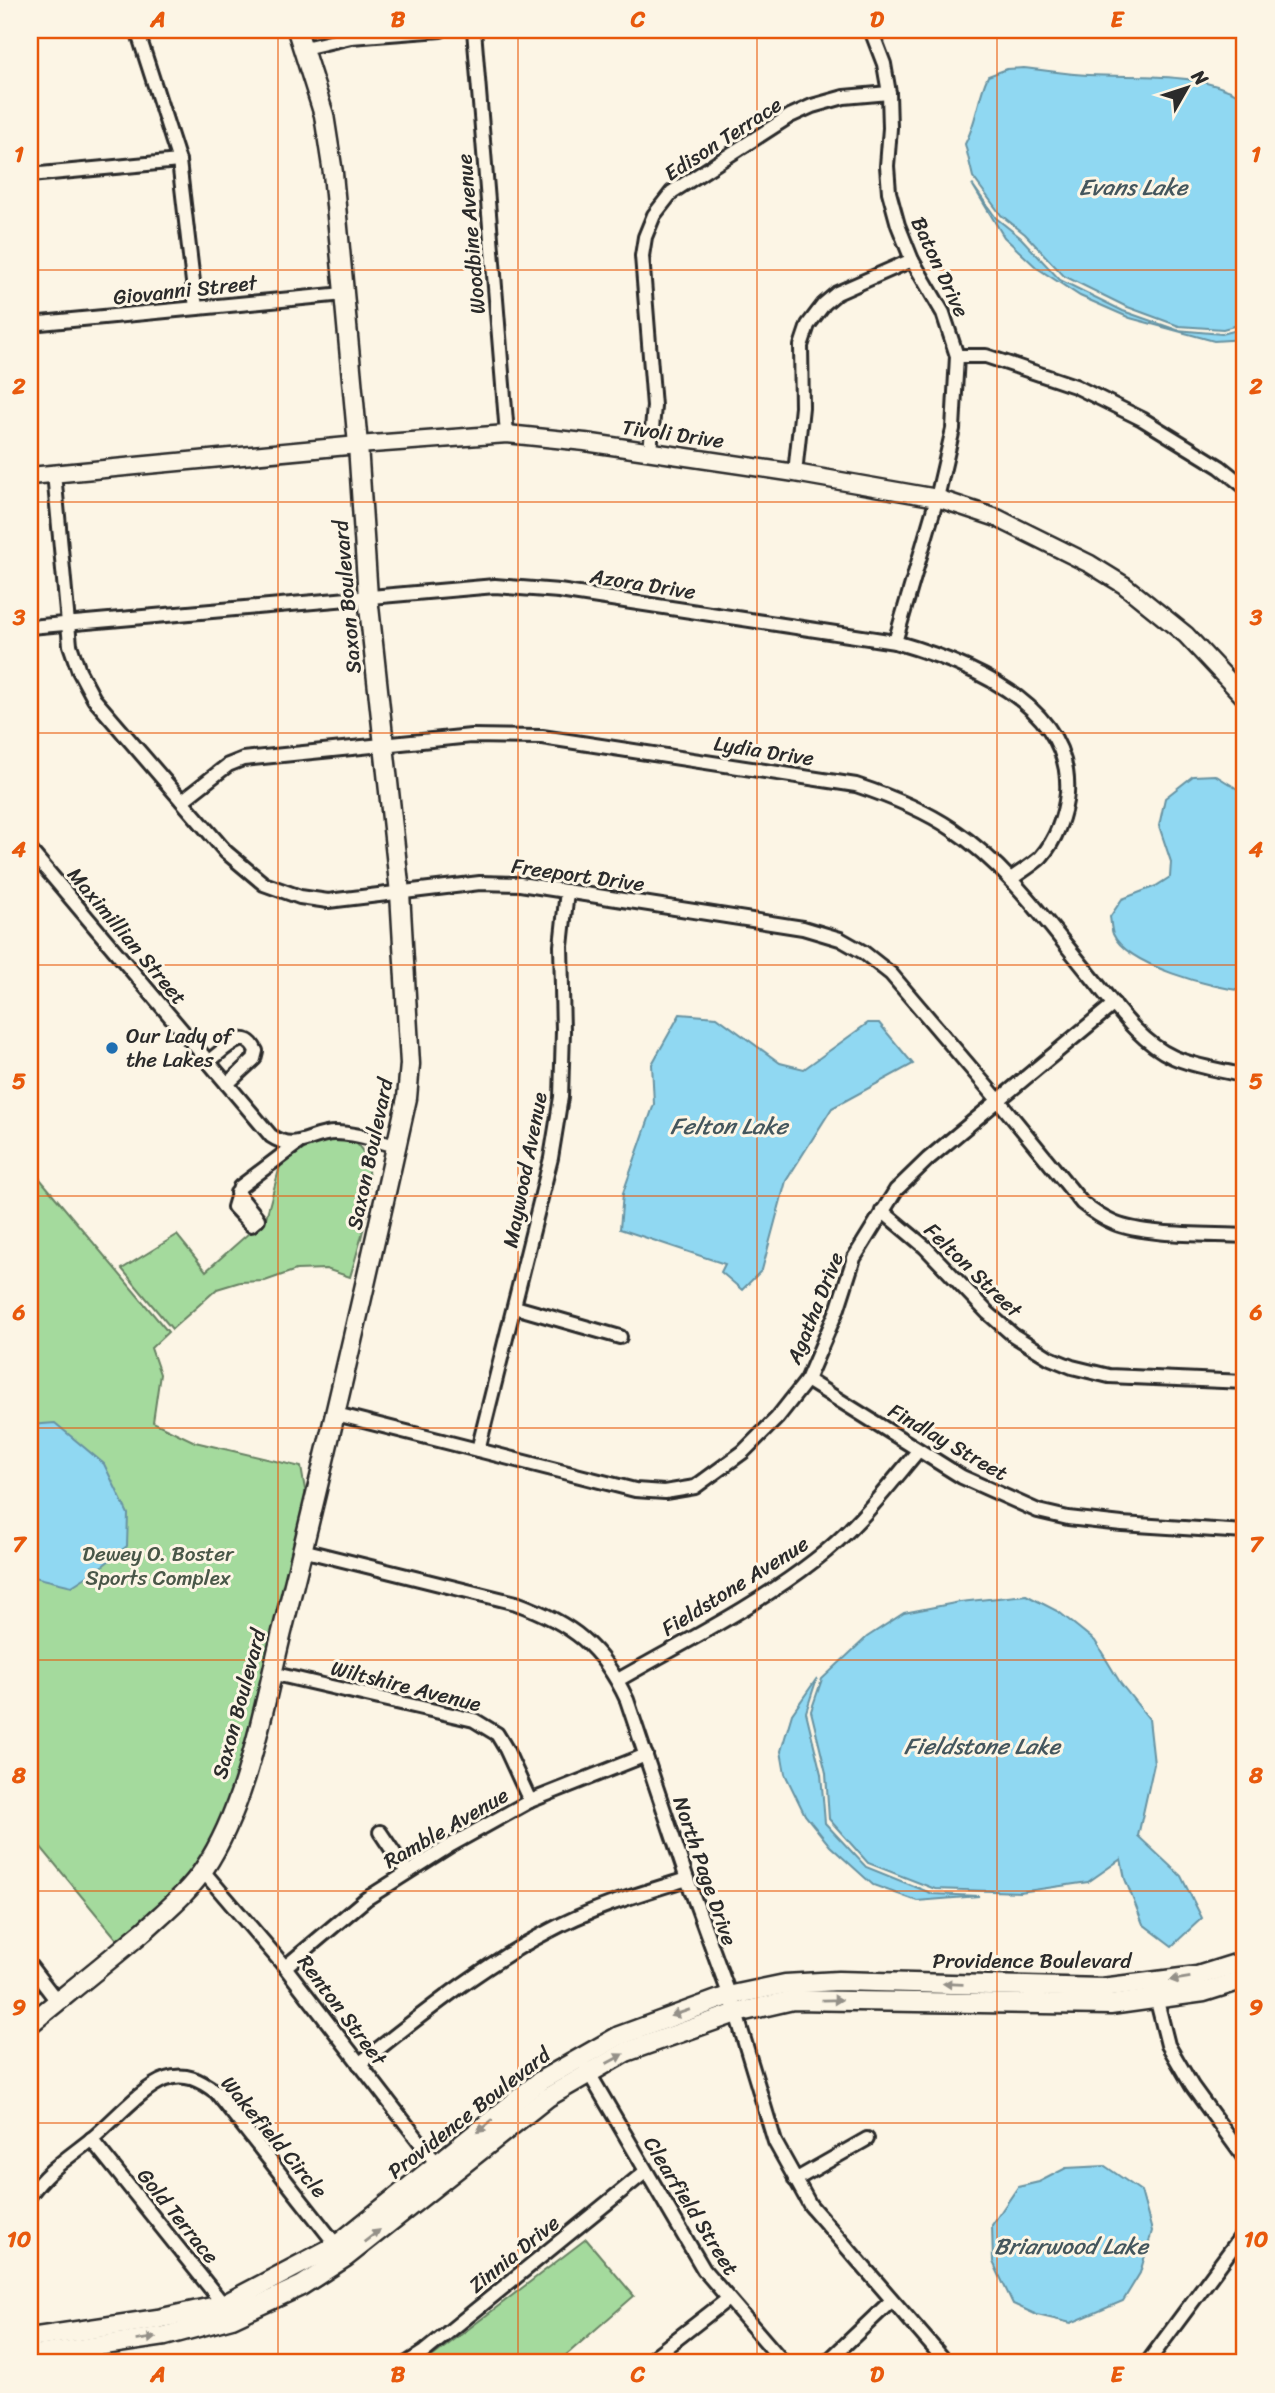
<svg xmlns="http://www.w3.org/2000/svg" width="1275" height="2393" font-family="Sriracha,sans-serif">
	<rect width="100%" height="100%" fill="#fcf5e5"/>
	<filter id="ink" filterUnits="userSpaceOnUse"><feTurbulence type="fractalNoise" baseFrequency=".0143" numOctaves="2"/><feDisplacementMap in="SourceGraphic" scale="14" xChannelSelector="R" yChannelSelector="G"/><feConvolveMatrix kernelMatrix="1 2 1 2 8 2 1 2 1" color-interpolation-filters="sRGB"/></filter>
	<g filter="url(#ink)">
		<g fill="#a4da9d" stroke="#688264" stroke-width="2">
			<path d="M334 1138 354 1141C359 1146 365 1152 366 1159 375 1198 361 1240 350 1277L326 1269 296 1270 265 1281 240 1282 217 1289 172 1329 122 1269 177 1235 206 1271 266 1218 280 1166 311 1144Z"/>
			<polygon points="30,1167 168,1332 151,1348 160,1374 153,1422 195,1442 301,1467 307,1501 243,1760 225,1819 204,1857 181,1887 120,1943 30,1834"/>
			<polygon points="586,2239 634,2296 557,2363 424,2363"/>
		</g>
		<g fill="#90d8f2" stroke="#6893a2" stroke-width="2">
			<path d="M1024 68C1045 70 1066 74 1088 75 1144 78 1194 70 1245 98V323L1223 329 1179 326 1125 306 1064 276 1025 234 1001 215 973 177 965 144C977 122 977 99 988 76L1007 69Z"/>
			<polygon points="972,184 996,218 1021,238 1060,280 1123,311 1177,330 1222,334 1245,328 1245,339 1214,341 1130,318 1080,296 1037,268 1004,237"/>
			<path d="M1215 775 1239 790 1245 800V991C1213 988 1127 966 1113 934 1111 929 1111 922 1110 917L1122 899 1156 886 1170 877 1171 862 1159 826 1165 798 1193 776Z"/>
			<polygon points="680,1014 717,1017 780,1063 804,1069 868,1023 879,1023 913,1064 832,1108 786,1181 762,1270 742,1290 721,1272 725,1264 620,1229 623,1193 654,1104 652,1064"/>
			<polygon points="55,1423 104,1464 128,1514 127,1546 100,1568 72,1586 30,1576 30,1425"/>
			<polygon points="1026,1595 1059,1612 1095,1641 1121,1684 1149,1719 1154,1764 1138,1836 1181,1876 1202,1918 1172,1946 1143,1924 1125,1879 1121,1859 1088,1882 1020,1892 935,1889 868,1863 829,1819 826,1773 811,1711 822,1679 867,1637 904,1613 960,1602"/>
			<polygon points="817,1678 806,1712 821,1774 825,1823 866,1867 933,1894 979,1896 917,1901 873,1885 830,1846 805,1815 785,1774 781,1751 792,1714"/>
			<polygon points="1105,2166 1141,2191 1152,2231 1140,2273 1123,2301 1071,2323 1037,2315 1013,2304 993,2262 992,2225 1018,2187 1039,2182 1066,2168"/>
		</g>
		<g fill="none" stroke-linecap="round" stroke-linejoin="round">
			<defs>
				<g id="minor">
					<polyline points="137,30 179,161 196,308"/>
					<polyline points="474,30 507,434"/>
					<polyline points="871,30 884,64 889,93 890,128 887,166 889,192 898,225 912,260 943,313 957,356 953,429 937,498 895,642"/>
					<polyline points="304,48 351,37 441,30"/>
					<polyline points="30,175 179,161"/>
					<polyline points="30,324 344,294"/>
					<polyline points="957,356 986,356 1075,386 1142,419 1220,467 1245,487"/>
					<polyline points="650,452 654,406 642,256 645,237 654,215 672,192 790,116 812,106 844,97 889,93"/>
					<path d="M54 473 70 645 79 671 94 699 226 852 264 884 300 897 328 901 480 883 520 884 803 928 840 939 863 952 891 974 999 1101 1082 1203C1092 1211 1102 1218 1114 1223 1145 1236 1210 1234 1245 1236"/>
					<polyline points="795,473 802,407 801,346 808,325 824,304 837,293 912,260"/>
					<path d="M30 627 495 586 559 591 895 642C965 662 1073 704 1067 793 1065 815 1056 840 1041 857 1033 865 1020 872 1011 879"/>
					<path d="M182 801 228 765 243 759 471 736 542 737 856 785C889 796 923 809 952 829 1008 866 1048 924 1090 975 1114 1004 1139 1042 1173 1057 1195 1067 1222 1070 1245 1076"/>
					<path d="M30 850 271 1136C296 1153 310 1133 335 1133 356 1133 377 1141 396 1146"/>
					<path d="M208 1062C223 1051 244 1025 256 1051L254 1059 227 1084"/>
					<polyline points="237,1193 258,1219 251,1225 234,1207 240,1187 298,1143"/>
					<polyline points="882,1211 925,1247 988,1313 1013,1335 1050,1358 1072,1367 1109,1376 1245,1382"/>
					<polyline points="515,1307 620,1337"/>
					<polyline points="807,1380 962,1477 1038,1511 1068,1518 1122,1524 1245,1532"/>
					<polyline points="336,1414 635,1490 665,1492 695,1487 743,1452 777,1418 807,1380 838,1308 854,1258 896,1190 928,1159 1114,1004"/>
					<polyline points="478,1450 551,1158 561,1097 563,1031 561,946 567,891"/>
					<path d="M302 1550 516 1603C571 1623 602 1646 627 1700L687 1879 736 2013 775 2142 810 2205 947 2363"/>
					<polyline points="271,1673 474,1720 497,1734 506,1749 530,1801"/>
					<path d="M618 1680C684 1642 755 1607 815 1560 855 1530 886 1489 918 1451"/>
					<polyline points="380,1832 407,1872"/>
					<polyline points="203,1871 285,1967 440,2168"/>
					<polyline points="30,1966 57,2001"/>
					<polyline points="285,1967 366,1899 451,1845 530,1801 646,1755"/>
					<polyline points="1155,1993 1168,2045 1192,2086 1245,2159"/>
					<path d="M359 2064C419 2017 478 1968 547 1932 591 1908 639 1894 687 1879"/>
					<polyline points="586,2068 704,2270 784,2363"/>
					<polyline points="91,2139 227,2309"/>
					<polyline points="795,2180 867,2139"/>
					<path d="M30 2195C47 2170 71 2156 94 2137 112 2122 144 2086 166 2079 185 2072 200 2080 216 2092L341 2251"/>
					<polyline points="407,2363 424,2352 645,2172"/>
					<polyline points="646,2363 728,2299"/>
					<polyline points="826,2363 891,2301"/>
					<polyline points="1147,2363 1245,2231"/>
				</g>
				<polyline id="tertiary" points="30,476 358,445 507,434 585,442 795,473 937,498 997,518 1090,564 1124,585 1186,635 1245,698"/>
				<g id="secondary">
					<path d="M30 2024C68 1993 107 1962 145 1930 165 1911 188 1893 204 1869 249 1802 264 1702 284 1624 328 1449 368 1274 407 1098L410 1064 400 893 368 597 358 445 333 173 324 115 297 30"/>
					<polyline points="30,2338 158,2319 225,2304 337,2245 540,2081 619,2036 728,1996 785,1984 838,1981 1102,1988 1197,1976 1245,1961"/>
					<polyline points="30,2356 165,2336 232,2318 301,2286 346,2257 548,2097 626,2052 736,2013 793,2000 1110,2005 1204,1992 1245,1979"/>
				</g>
			</defs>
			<use href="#minor" stroke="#2b2b2b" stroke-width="18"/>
			<use href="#tertiary" stroke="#2b2b2b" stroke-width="21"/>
			<use href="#secondary" stroke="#2b2b2b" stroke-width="23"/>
			<use href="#minor" stroke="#fcf5e5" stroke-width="12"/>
			<use href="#tertiary" stroke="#fcf5e5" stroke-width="16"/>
			<use href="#secondary" stroke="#fcf5e5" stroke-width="18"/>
		</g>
		<defs><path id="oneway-solid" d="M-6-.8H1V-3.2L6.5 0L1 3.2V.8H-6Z" transform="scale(1.75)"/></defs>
		<g fill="#949088">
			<use href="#oneway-solid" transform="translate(1180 1979) rotate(171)"/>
			<use href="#oneway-solid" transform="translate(953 1984) rotate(-178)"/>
			<use href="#oneway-solid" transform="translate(832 2000) rotate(-1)"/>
			<use href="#oneway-solid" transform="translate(680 2013) rotate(161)"/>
			<use href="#oneway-solid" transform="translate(615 2059) rotate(-29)"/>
			<use href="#oneway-solid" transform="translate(485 2126) rotate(141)"/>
			<use href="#oneway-solid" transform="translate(372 2236) rotate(-38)"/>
			<use href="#oneway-solid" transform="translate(146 2339) rotate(-9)"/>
		</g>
	</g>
	<path fill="none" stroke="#e8590c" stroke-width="2" stroke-opacity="0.55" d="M278 30V2363M518 30V2363M757 30V2363M997 30V2363M30 270H1245M30 502H1245M30 733H1245M30 965H1245M30 1196H1245M30 1428H1245M30 1660H1245M30 1891H1245M30 2123H1245"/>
	<circle fill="#1f6fb2" stroke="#fcf5e5" stroke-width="2.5" cx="112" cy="1048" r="7"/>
	<g text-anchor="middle" stroke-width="6" stroke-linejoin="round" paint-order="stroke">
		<g font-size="21" fill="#2b2b2b" stroke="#fcf5e5">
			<text transform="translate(723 139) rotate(-33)" y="7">Edison Terrace</text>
			<text transform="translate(471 234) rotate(-95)" y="7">Woodbine Avenue</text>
			<text transform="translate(940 267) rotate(65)" y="7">Baton Drive</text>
			<text transform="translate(185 290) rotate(-6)" y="7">Giovanni Street</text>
			<text transform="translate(673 434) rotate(8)" y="7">Tivoli Drive</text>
			<text transform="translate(643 584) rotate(9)" y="7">Azora Drive</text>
			<text transform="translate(347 597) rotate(-95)" y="7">Saxon Boulevard</text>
			<text transform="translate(764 751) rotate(9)" y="7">Lydia Drive</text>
			<text transform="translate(578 875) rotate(8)" y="7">Freeport Drive</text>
			<text transform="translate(127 936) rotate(50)" y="7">Maximillian Street</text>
			<text transform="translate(370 1154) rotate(-78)" y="7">Saxon Boulevard</text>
			<text transform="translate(525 1170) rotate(-79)" y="7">Maywood Avenue</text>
			<text transform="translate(973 1270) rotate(44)" y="7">Felton Street</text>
			<text transform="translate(815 1308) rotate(-68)" y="7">Agatha Drive</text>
			<text transform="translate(948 1442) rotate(30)" y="7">Findlay Street</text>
			<text transform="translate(735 1586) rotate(-32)" y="7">Fieldstone Avenue</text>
			<text transform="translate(406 1686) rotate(14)" y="7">Wiltshire Avenue</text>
			<text transform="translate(239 1704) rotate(-75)" y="7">Saxon Boulevard</text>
			<text transform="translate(446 1828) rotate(-30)" y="7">Ramble Avenue</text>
			<text transform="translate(705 1871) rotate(71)" y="7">North Page Drive</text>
			<text x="1032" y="1968">Providence Boulevard</text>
			<text transform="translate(342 2010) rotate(53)" y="7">Renton Street</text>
			<text transform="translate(469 2113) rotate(-38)" y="7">Providence Boulevard</text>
			<text transform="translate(274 2137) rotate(50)" y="7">Wakefield Circle</text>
			<text transform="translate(691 2206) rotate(58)" y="7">Clearfield Street</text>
			<text transform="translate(178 2216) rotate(51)" y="7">Gold Terrace</text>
			<text transform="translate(514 2254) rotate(-39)" y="7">Zinnia Drive</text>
		</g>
		<g font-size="21" fill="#2b2b2b" stroke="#fcf5e5" text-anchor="start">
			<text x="126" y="1043">Our Lady of<tspan x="126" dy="24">the Lakes</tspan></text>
		</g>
		<g font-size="21" fill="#495748" stroke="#fcf5e5">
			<text x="158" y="1561">Dewey O. Boster<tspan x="158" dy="24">Sports Complex</tspan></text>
		</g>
		<g font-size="23" font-style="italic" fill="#44565d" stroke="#fcf5e5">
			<text x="1133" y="195">Evans Lake</text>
			<text x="729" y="1134">Felton Lake</text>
			<text x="982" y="1754">Fieldstone Lake</text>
			<text x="1071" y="2254">Briarwood Lake</text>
		</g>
	</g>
	<rect width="1275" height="2393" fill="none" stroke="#fcf5e5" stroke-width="77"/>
	<g transform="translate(1187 88) rotate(51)" stroke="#fcf5e5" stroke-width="5" paint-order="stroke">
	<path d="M0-5L12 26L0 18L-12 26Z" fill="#2b2b2b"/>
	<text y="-10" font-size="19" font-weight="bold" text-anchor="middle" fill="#2b2b2b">N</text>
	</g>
	<rect x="38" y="38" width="1198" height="2316" fill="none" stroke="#e8590c" stroke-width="2.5"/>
	<g font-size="23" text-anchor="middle" font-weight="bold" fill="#e8590c">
		<text x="158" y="27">A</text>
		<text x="398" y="27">B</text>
		<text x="638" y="27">C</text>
		<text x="877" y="27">D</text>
		<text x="1117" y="27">E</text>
		<text x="19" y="162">1</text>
		<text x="1256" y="162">1</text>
		<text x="19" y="394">2</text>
		<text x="1256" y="394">2</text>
		<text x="19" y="625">3</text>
		<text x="1256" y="625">3</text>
		<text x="19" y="857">4</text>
		<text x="1256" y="857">4</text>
		<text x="19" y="1089">5</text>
		<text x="1256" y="1089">5</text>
		<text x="19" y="1320">6</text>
		<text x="1256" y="1320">6</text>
		<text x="19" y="1552">7</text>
		<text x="1256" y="1552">7</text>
		<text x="19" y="1783">8</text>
		<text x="1256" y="1783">8</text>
		<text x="19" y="2015">9</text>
		<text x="1256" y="2015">9</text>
		<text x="19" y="2247">10</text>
		<text x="1256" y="2247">10</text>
		<text x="158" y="2382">A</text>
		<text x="398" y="2382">B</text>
		<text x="638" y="2382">C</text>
		<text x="877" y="2382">D</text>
		<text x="1117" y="2382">E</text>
	</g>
</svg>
